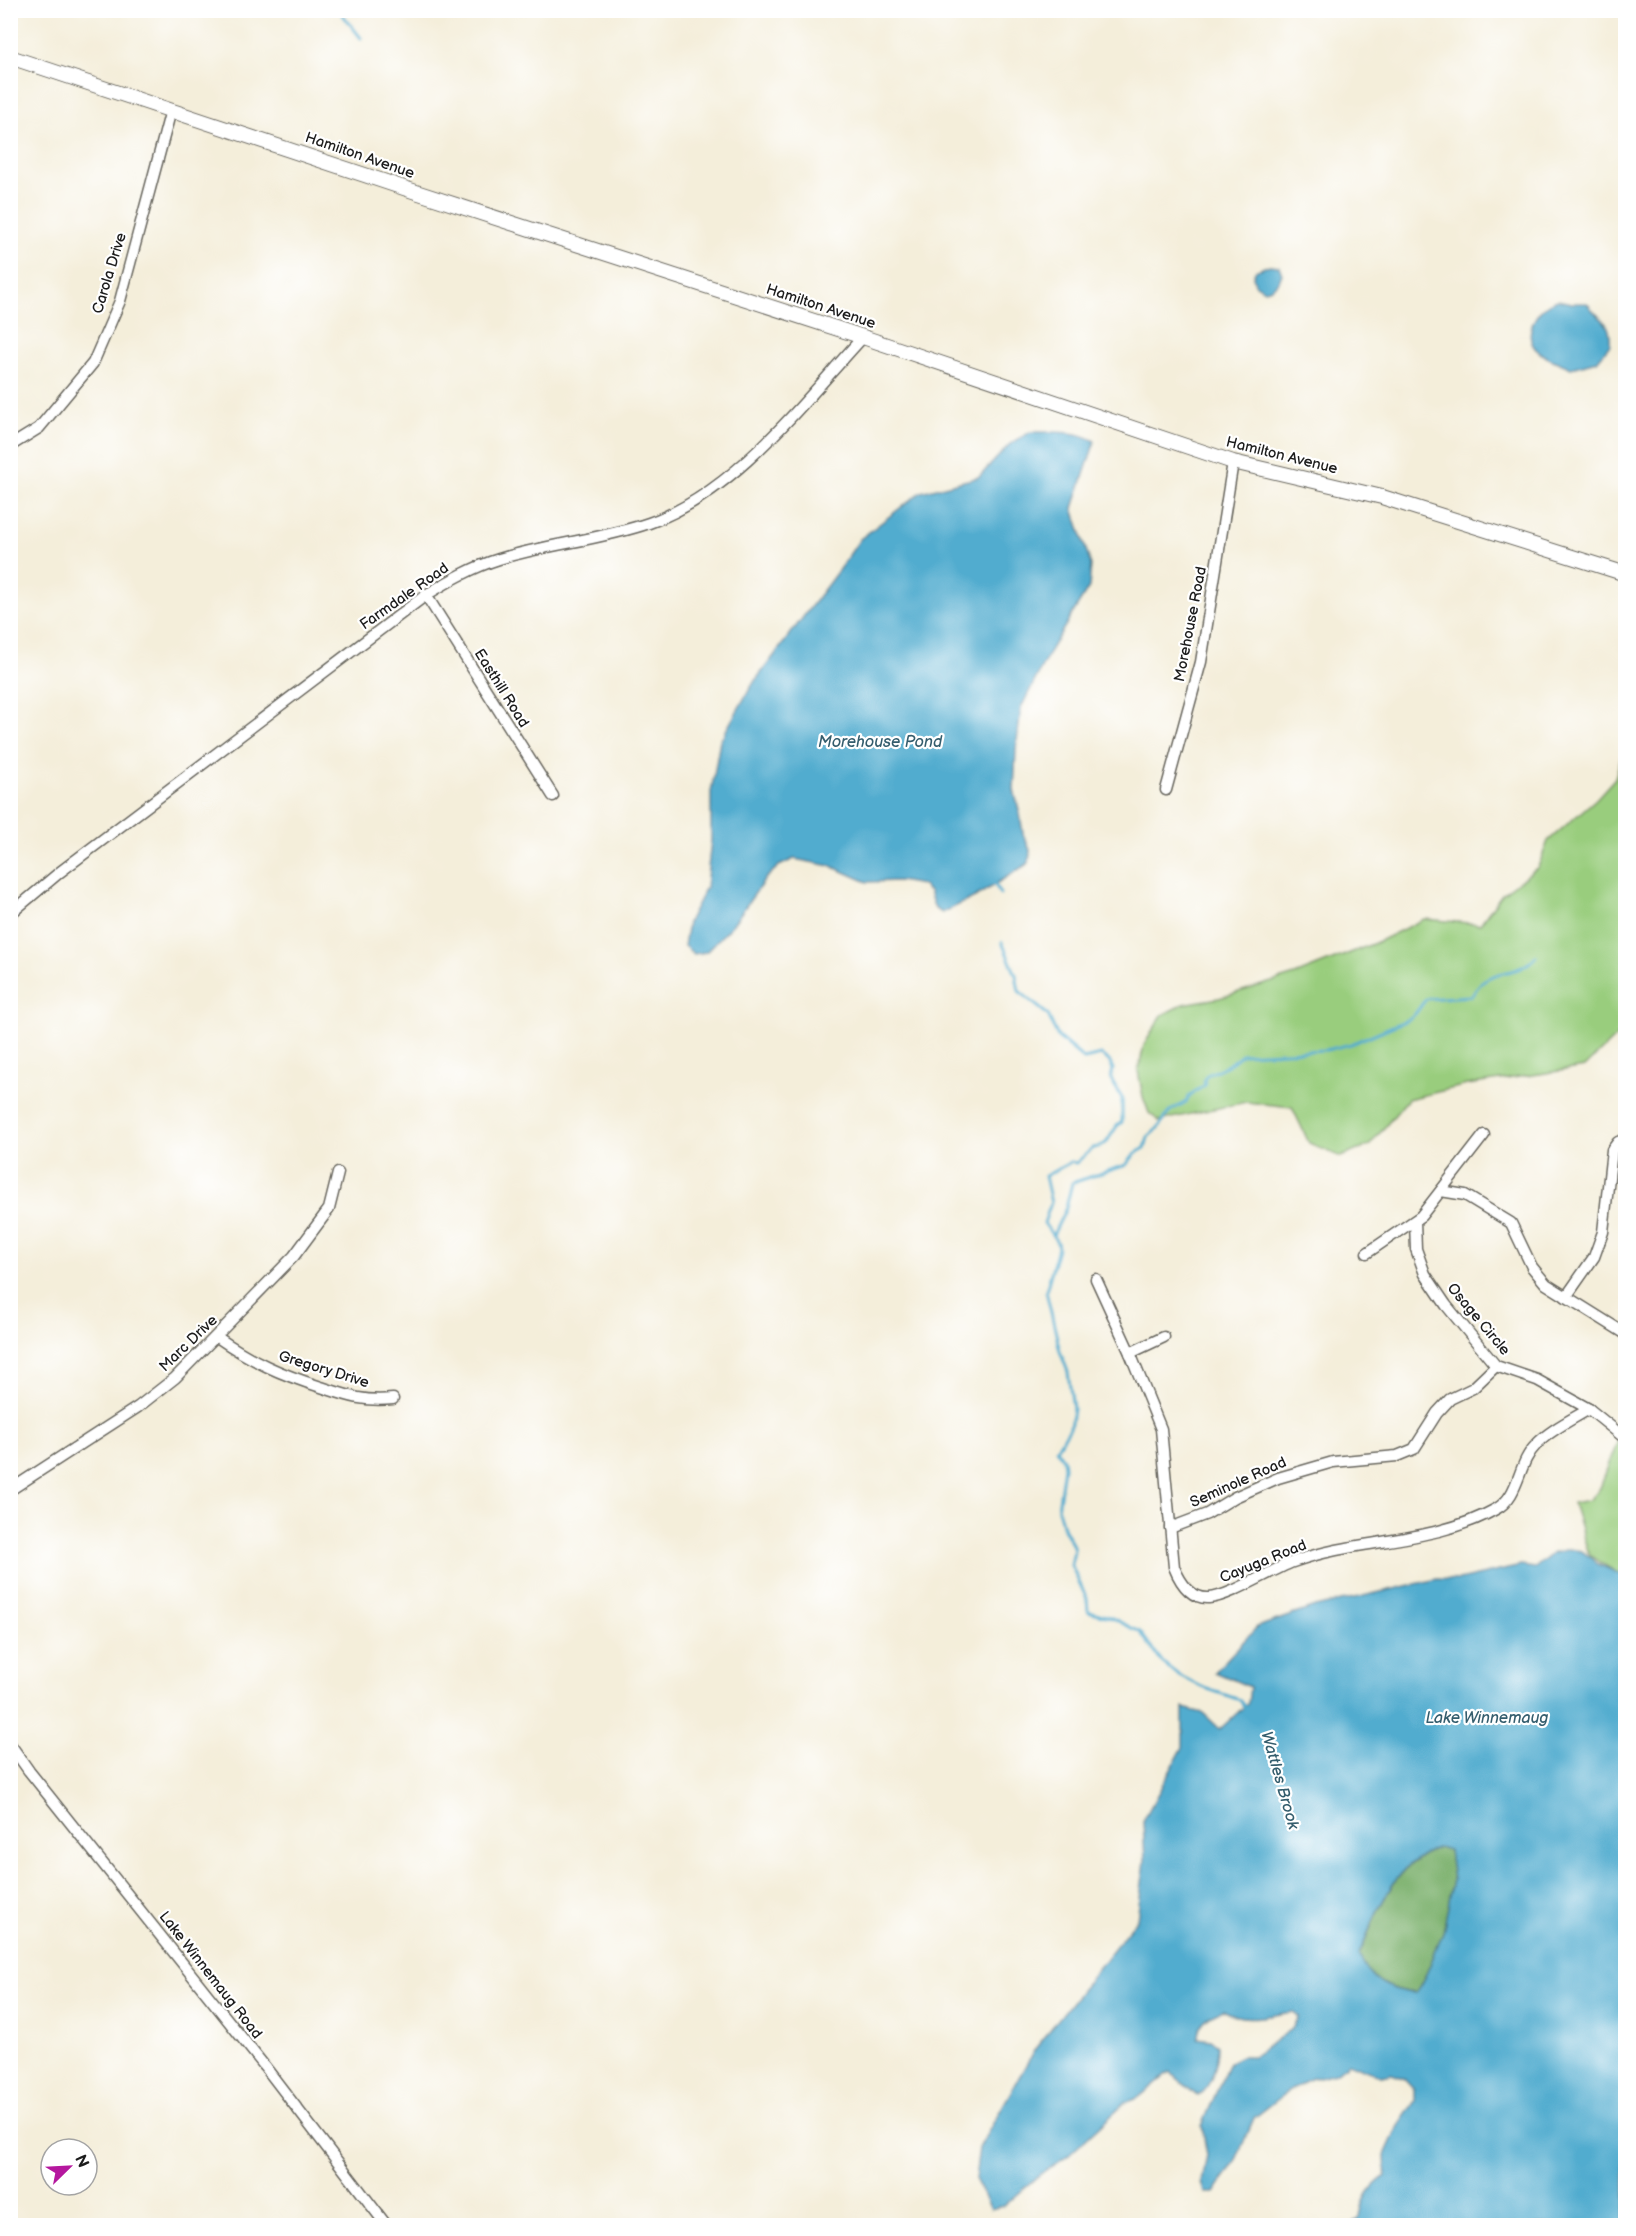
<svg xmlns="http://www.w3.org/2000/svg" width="1636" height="2236" font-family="'Balsamiq Sans',sans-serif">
	<rect width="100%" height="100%" fill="#fff"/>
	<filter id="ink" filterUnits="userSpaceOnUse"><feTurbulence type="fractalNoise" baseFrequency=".0167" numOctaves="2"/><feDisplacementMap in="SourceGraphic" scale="12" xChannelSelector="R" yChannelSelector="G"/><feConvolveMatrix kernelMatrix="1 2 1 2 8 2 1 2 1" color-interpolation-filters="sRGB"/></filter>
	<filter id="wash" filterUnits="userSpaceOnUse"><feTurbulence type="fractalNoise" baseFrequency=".008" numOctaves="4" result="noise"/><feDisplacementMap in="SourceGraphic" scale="24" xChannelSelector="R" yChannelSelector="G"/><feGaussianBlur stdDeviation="1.35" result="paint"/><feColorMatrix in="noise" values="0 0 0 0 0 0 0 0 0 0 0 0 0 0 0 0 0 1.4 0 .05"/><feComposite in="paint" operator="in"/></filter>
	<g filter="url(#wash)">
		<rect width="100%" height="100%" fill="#f4eeda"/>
		<g fill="#99cd7d" stroke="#5a744c" stroke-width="1.5">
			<polygon points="1625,745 1625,1028 1585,1067 1467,1085 1408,1099 1370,1145 1341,1157 1309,1143 1292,1107 1246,1102 1159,1121 1149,1113 1143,1097 1138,1071 1144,1045 1162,1015 1183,1004 1219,998 1295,975 1375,943 1424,919 1480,924 1502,894 1538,867 1548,841 1596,799 1615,778"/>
			<polygon points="1619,1438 1625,1441 1625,1578 1589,1555 1573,1503 1589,1500 1600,1488"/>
		</g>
		<path fill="#7ab06c" stroke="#4b6644" stroke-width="1.5" d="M1438 1847 1449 1850 1453 1880 1443 1933 1427 1972 1416 1993C1388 1990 1370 1982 1359 1955 1378 1911 1391 1868 1438 1847Z"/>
		<g fill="#51accf" stroke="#366476" stroke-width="1.5" fill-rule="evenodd">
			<path d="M1269 265 1279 266 1282 274C1279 282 1273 289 1264 290L1255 284 1253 276 1255 271Z"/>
			<path d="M1558 300 1571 303H1587C1599 321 1612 319 1610 345L1597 361 1571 368C1561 363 1546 359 1538 351 1519 335 1539 304 1558 300Z"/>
			<path d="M1030 432C1052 432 1076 430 1095 441L1073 508 1091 565 1089 587 1051 649 1021 708 1016 750 1014 790 1020 814 1023 834 1030 850 1029 863 975 897 942 913 935 909 929 892 922 885 899 881 867 882 831 866 794 859 779 866 766 878 733 924 714 944 706 952 694 954 684 946 688 922 706 887 711 840V792L720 741 752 685 843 564 860 539 921 492 979 477 1010 444Z"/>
			<path d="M1568 1549 1582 1551 1598 1564 1625 1576V2225H1350L1360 2218C1362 2199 1370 2186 1386 2176L1385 2155 1398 2126 1415 2101V2090L1405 2079 1391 2074 1381 2076 1348 2063 1336 2073 1309 2079 1286 2093 1254 2118 1235 2162 1214 2193H1205L1202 2182 1207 2155 1202 2126 1229 2062 1241 2056H1253L1292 2029 1298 2017 1293 2012C1267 2015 1247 2024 1223 2010 1209 2015 1198 2022 1198 2038L1211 2040 1218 2045C1218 2062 1213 2086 1197 2096L1177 2078 1169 2073 1138 2098 1125 2103 1068 2156 1038 2176 1003 2206 991 2209 975 2179 979 2148 1035 2049 1137 1919 1145 1861 1143 1821 1183 1747V1708L1203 1713 1220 1729 1248 1703 1250 1687 1215 1672 1257 1627 1315 1607 1437 1579 1459 1580 1521 1566 1535 1568 1552 1554ZM1438 1847 1449 1850 1453 1880 1443 1933 1427 1972 1416 1993C1389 1991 1369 1981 1359 1954 1377 1912 1392 1866 1438 1847Z"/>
		</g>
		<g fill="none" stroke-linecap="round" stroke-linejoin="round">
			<g stroke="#51accf" stroke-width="3">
				<polyline points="339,10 361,38"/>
				<polyline points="994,883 1000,894"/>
				<polyline points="1002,942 1016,975 1019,991 1048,1015 1058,1037 1084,1059 1101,1055 1109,1061 1113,1069 1111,1079 1122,1098 1122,1122 1117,1126 1106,1143 1099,1147 1093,1148 1076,1163 1071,1162 1045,1176 1051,1203 1044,1223 1057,1242 1058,1248 1046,1291 1060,1351 1068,1372 1073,1409 1070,1428 1056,1449 1063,1459 1064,1467 1058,1509 1063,1527 1073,1546 1074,1551 1071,1565 1087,1599 1088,1611 1110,1617 1140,1632 1163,1663 1177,1674 1202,1687 1240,1700 1246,1710"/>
				<path d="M1053 1235 1066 1208 1072 1183 1126 1165 1136 1153 1145 1148 1148 1137 1158 1128 1170 1111 1186 1102 1190 1095 1205 1085 1204 1080 1207 1075 1228 1065 1242 1054 1326 1050 1351 1044 1407 1020 1415 1014 1426 999 1471 996C1476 991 1478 985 1483 981 1501 968 1518 977 1536 956"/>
			</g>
		</g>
	</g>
	<g filter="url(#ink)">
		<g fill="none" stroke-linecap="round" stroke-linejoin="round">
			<defs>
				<g id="minor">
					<polyline points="10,446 39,428 93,363 120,301 171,110"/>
					<polyline points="426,595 553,796"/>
					<polyline points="1166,790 1201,662 1233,462"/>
					<path d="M10 914 60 872 426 595C449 581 473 567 499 559 548 544 600 540 649 523 735 493 803 402 863 337"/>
					<polyline points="1441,1191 1465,1195 1511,1223 1532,1267 1546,1284 1626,1334"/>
					<polyline points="1415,1221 1416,1249 1425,1274 1446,1305 1496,1366 1537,1380 1589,1409 1626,1439"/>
					<polyline points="1367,1253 1421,1216 1484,1135"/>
					<path d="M1096 1279 1130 1353 1161 1429 1174 1567C1180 1582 1190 1599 1209 1598 1229 1597 1271 1570 1293 1562 1359 1538 1434 1544 1496 1509 1520 1496 1517 1464 1536 1445 1548 1431 1573 1419 1589 1409"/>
					<polyline points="1566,1297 1594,1257 1603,1232 1612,1150 1618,1142 1626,1139"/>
					<path d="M217 1337C253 1362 280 1374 321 1387 348 1396 364 1402 393 1399"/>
					<polyline points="1130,1353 1164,1337"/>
					<polyline points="10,1490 138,1407 175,1378 294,1256 329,1209 338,1173"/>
					<polyline points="1170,1528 1207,1514 1235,1497 1278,1478 1333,1462 1397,1456 1414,1449 1437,1413 1450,1399 1473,1388 1496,1366"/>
					<polyline points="10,1744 29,1771 266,2068 387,2226"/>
				</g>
				<polyline id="tertiary" points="10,57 419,193 863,337 1233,462 1382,497 1626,574"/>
			</defs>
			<use href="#minor" stroke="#68665e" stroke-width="13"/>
			<use href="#tertiary" stroke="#68665e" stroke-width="16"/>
			<use href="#minor" stroke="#fff" stroke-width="10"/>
			<use href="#tertiary" stroke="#fff" stroke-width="14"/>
		</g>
	</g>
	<g text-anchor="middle" stroke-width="4.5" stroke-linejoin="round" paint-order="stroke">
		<g font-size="15" fill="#1c1c1c" stroke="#fff">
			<text transform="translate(360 155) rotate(19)" y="5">Hamilton Avenue</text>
			<text transform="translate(109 273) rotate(-73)" y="5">Carola Drive</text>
			<text transform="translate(821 306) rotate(18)" y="5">Hamilton Avenue</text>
			<text transform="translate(1282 455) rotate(14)" y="5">Hamilton Avenue</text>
			<text transform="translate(404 596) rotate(-35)" y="5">Farmdale Road</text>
			<text transform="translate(1190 624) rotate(-79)" y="5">Morehouse Road</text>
			<text transform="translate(502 688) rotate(58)" y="5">Easthill Road</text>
			<text transform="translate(1479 1319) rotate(50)" y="5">Osage Circle</text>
			<text transform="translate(188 1343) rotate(-44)" y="5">Marc Drive</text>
			<text transform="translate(324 1369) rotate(17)" y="5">Gregory Drive</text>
			<text transform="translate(1238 1482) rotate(-24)" y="5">Seminole Road</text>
			<text transform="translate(1263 1561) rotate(-22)" y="5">Cayuga Road</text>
			<text transform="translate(211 1975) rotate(52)" y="5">Lake Winnemaug Road</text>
		</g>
		<g font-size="16" font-style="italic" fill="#345d6d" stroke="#fff">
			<text x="880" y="747">Morehouse Pond</text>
			<text x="1487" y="1723">Lake Winnemaug</text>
			<text transform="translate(1281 1780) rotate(74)" y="6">Wattles Brook</text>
		</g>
	</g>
	<rect width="1636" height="2236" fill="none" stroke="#fff" stroke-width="36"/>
	<g transform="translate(69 2167) rotate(66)"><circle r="28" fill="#ffffff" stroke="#a4a4a4" stroke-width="1.5"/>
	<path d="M0-4.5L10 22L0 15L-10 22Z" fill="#b5179e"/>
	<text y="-9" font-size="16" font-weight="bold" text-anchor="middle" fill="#1c1c1c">N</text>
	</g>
</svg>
